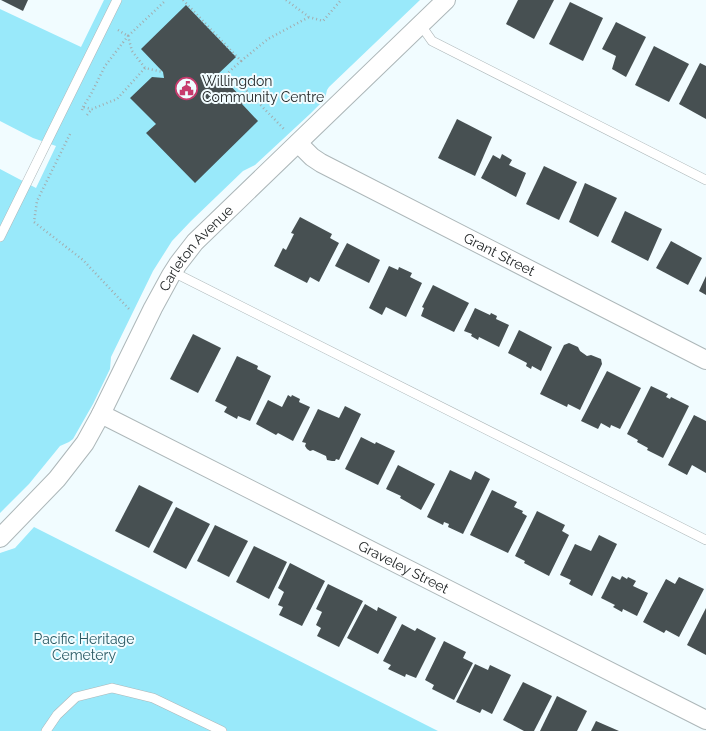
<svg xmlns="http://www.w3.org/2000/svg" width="706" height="731" font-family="Raleway,sans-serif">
	<rect width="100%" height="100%" fill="#f1fcff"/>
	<g fill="#99e9fa">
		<polygon points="104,0 420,0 329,87 327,90 325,99 310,114 255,165 243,171 191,221 172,241 153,271 111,357 110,369 93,404 73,439 69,442 60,446 29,484 0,513 0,169 36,188 56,146 33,138 0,121 0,9 81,47"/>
		<polygon points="34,527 438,731 0,731 0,553 15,548"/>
	</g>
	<g fill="#475052">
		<polygon points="1,0 28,0 23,11"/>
		<polygon points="518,0 554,0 534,39 506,24"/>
		<polygon points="570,2 603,18 583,61 549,44"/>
		<polygon points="186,5 236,57 217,75 218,81 224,79 245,101 242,104 258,121 195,183 146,133 156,124 130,98 152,77 164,78 163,72 141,49"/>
		<polygon points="616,22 646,37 626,77 612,69 616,56 602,49"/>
		<polygon points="654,46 689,64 669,102 635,85"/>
		<polygon points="700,63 706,66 706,119 679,104"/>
		<polygon points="457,119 492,137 475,176 438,158"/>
		<polygon points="502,154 512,160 509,165 526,173 516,197 481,178 493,155 500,159"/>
		<polygon points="544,166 577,182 559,220 526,204"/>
		<polygon points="585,183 617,198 598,237 569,222"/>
		<polygon points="625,211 662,229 648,261 611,242"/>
		<polygon points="300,217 332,234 330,238 339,243 319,282 310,277 307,283 274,266 283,248 286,250 294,234 291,233"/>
		<polygon points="671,241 702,258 688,285 656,268"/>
		<polygon points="347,243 380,260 369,283 335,266"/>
		<polygon points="389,266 398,270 399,267 412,273 410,277 422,283 406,317 386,307 382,315 369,308"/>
		<polygon points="706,276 706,295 699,291"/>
		<polygon points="433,285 469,303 454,332 421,316 424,308 422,307"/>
		<polygon points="475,308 490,315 491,313 497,316 496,319 509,325 499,347 479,337 478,340 471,336 472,334 464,331"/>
		<polygon points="519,330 552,347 541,371 532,366 531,369 526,366 527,363 508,353"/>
		<polygon points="193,334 221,348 198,393 170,379"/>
		<polygon points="569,343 578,347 580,351 587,356 591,355 601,359 602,364 580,410 568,404 567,407 540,394 564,345"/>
		<polygon points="237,356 258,366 257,369 271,376 250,421 238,416 237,419 224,412 227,407 215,401"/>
		<polygon points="607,371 641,388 620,429 611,425 610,428 601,423 598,429 581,421"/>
		<polygon points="651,386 668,394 666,397 670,399 671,397 689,406 663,458 647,450 648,448 637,442 638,440 627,434"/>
		<polygon points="288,395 291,397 292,395 300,399 299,402 310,407 293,441 278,433 276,435 256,424 268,400 282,407"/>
		<polygon points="345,406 361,414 339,460 336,459 335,461 332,461 327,460 326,456 313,450 310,451 307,449 305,446 306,443 302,442 318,409 339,418"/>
		<polygon points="694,415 706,421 706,473 692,465 687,475 668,465"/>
		<polygon points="361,437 375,444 376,442 395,451 378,485 345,469"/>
		<polygon points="398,465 435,484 421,510 400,498 401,496 386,489"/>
		<polygon points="450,470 471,480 475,471 490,479 463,534 448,527 449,524 444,522 443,525 427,517"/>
		<polygon points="139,485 173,502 149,548 115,531"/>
		<polygon points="492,490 517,502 514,507 523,511 522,513 527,516 508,553 470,535"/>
		<polygon points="176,507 210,524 186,569 153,552"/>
		<polygon points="537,511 565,525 562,531 569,535 549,576 524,563 525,561 515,556"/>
		<polygon points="215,525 248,541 229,577 197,561"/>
		<polygon points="599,535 617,544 592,596 569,584 571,580 560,575 575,544 591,551"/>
		<polygon points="254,546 287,562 269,599 236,582"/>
		<polygon points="290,563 325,581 302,626 279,615 283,607 278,605 284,592 278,588"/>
		<polygon points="612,576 620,580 622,576 627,579 628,577 636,581 633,586 648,593 637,616 623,609 622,612 613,607 615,605 601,598"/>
		<polygon points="679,577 704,589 679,637 666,630 664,633 643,622 666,579 675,584"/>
		<polygon points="328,584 363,601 339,647 317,636 321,628 316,625 322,612 316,609"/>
		<polygon points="365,604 377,611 378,607 397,617 378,654 347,638"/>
		<polygon points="706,608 706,655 687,645"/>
		<polygon points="402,624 415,631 417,628 436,638 416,678 406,674 405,677 388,669 391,665 383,661"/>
		<polygon points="444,641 466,652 463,658 473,663 454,700 432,689 434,685 425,680"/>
		<polygon points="475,664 488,670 490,665 511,675 492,714 482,709 480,713 456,702"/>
		<polygon points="523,682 552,696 534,731 524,731 503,720"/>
		<polygon points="557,696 587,711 577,731 540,731"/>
		<polygon points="596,721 619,731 591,731"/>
	</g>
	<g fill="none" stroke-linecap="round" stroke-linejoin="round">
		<defs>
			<g id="service">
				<polyline points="420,24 432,41 706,180"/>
				<polyline points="0,237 117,0"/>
				<polyline points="173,272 706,540"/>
				<polyline points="46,731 57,715 76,697 112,688 153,698 222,731"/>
			</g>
			<g id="minor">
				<path id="s1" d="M298 143 312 157 321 163 706 360"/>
				<path id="s2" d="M101 414 706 720"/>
				<path id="s3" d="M0 538 57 479 85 443 101 414 153 308 171 275 178 264 195 242 446 0"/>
			</g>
		</defs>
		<use href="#service" stroke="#adb7b9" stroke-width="10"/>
		<use href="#minor" stroke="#adb7b9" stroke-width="20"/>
		<g stroke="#a3acae" stroke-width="2.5" stroke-dasharray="1 3" stroke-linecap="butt">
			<polyline points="183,0 241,61 221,79 240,84 284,129"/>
			<polyline points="286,0 309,17 323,21 341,0"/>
			<polyline points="118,30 128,36 166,0"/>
			<polyline points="241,61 268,39 309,17"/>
			<polyline points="83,107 91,94 105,66 128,36 132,51 145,68"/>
			<polyline points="82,110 83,107 92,109 117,99 145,68 163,72"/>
			<polyline points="87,115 92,109"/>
			<polyline points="70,134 37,201 34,222 83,260 129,309"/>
		</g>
		<use href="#service" stroke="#fff" stroke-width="9"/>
		<use href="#minor" stroke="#fff" stroke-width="18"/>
	</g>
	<defs>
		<symbol id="civic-ring" viewBox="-11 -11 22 22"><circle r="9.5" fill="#f1fcff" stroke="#c73b6d" stroke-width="1.5"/><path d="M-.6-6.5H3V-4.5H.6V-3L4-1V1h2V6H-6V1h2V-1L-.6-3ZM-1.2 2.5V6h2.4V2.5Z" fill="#c73b6d"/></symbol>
	</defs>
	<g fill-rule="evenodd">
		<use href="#civic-ring" x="174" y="76" width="25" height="25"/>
	</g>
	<g text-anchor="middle" stroke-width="4" stroke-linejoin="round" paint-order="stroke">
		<g font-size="14" fill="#232728" stroke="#f1fcff" text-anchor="start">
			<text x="202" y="86">Willingdon<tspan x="202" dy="16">Community Centre</tspan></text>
		</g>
		<g font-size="14" fill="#232728" stroke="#f1fcff">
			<text dy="5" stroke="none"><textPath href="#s3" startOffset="353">Carleton Avenue</textPath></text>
			<text dy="5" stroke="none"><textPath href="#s1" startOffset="231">Grant Street</textPath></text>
			<text dy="5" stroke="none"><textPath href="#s2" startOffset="339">Graveley Street</textPath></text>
		</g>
		<g font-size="14" fill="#295963" stroke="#f1fcff">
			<text x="84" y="644">Pacific Heritage<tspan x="84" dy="16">Cemetery</tspan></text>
		</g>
	</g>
</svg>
